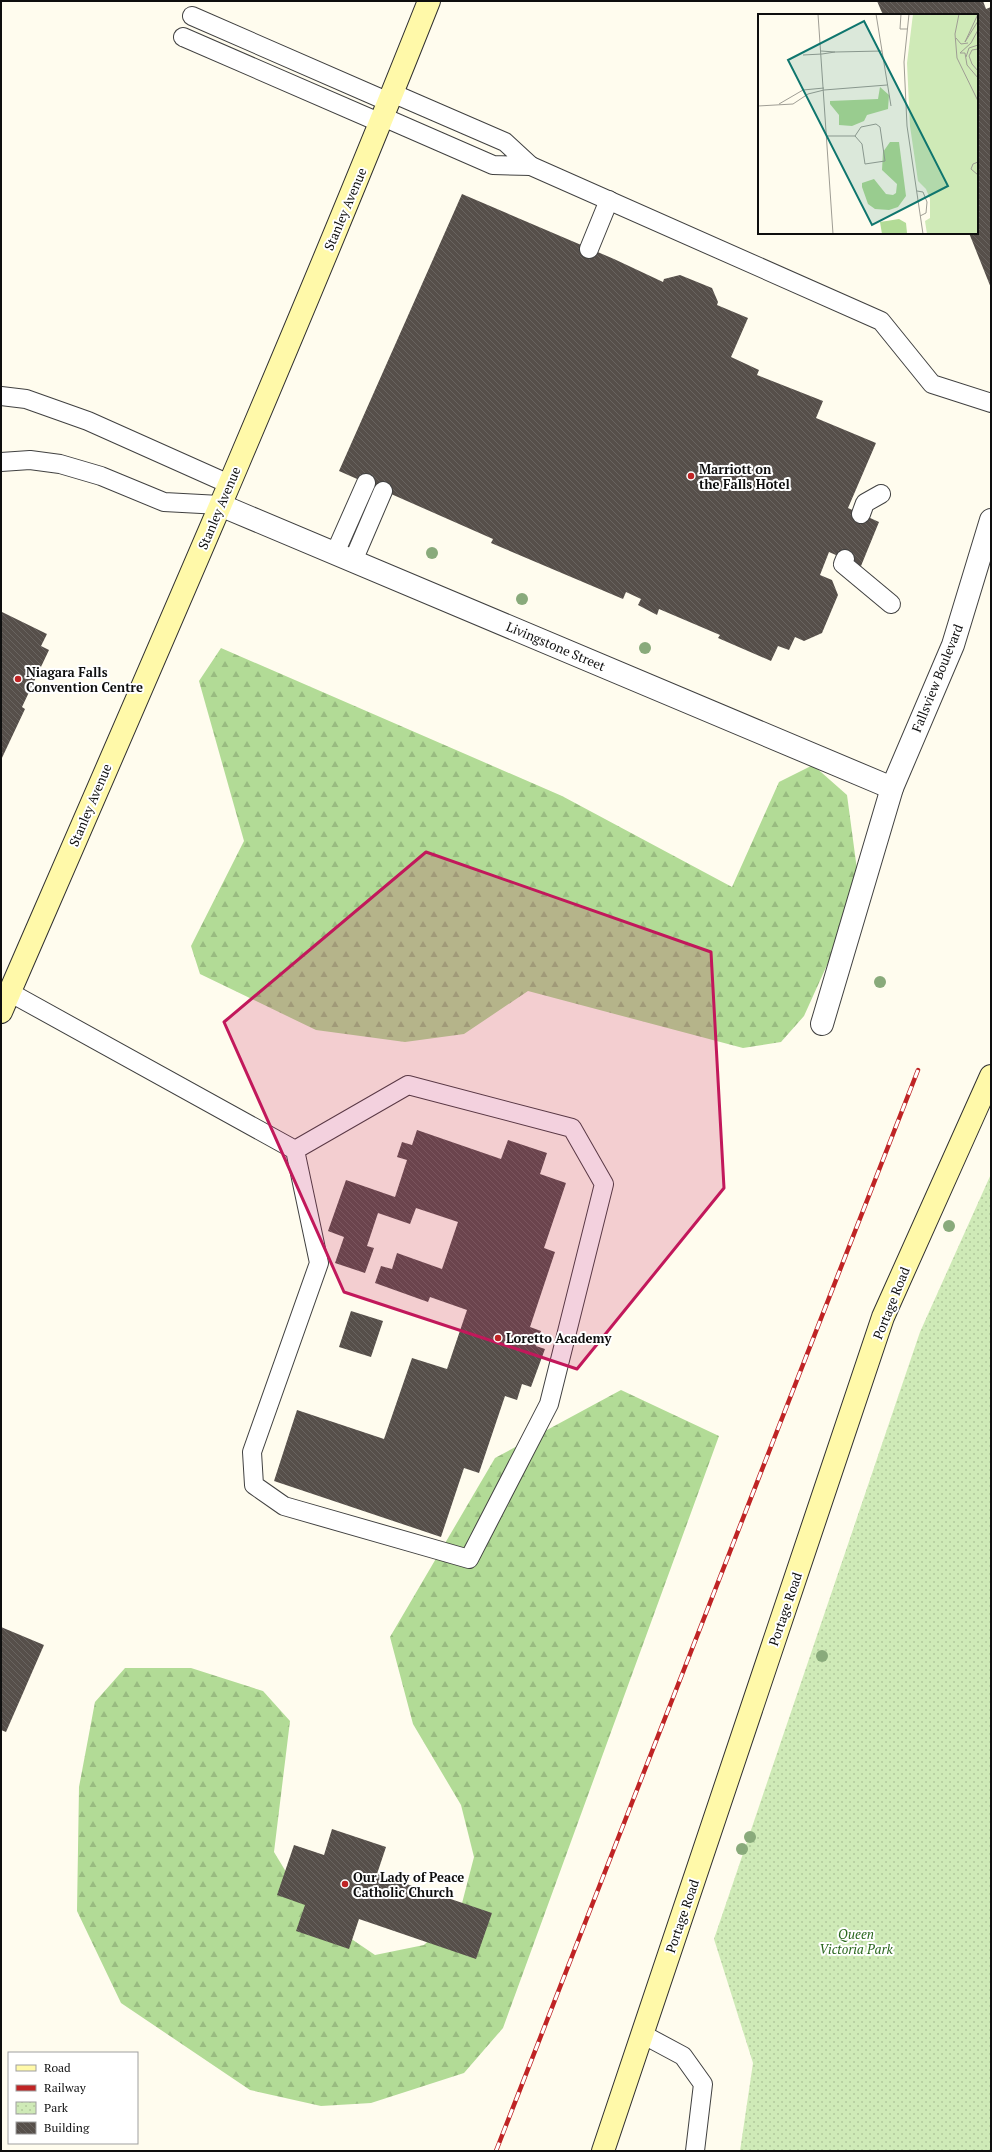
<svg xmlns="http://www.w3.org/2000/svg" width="992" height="2152" font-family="'PT Serif',serif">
	<defs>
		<pattern id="forest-firs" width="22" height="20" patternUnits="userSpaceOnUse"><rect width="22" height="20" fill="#b2db96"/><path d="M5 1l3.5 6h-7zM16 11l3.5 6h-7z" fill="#98bb80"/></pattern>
		<pattern id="park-dots" width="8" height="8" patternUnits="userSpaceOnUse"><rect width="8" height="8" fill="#cfeab7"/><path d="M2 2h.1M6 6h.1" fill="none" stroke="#b1c89c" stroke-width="1.8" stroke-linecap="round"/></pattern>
		<pattern id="building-back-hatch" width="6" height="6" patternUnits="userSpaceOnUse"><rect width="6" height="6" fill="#564f4a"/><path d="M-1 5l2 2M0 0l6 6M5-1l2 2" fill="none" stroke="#696460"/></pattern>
	</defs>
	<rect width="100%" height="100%" fill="#fffcee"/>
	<g fill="url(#forest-firs)">
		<polygon points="221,648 562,796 732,887 779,782 813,765 847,795 860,892 804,1016 781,1042 743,1048 528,991 464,1034 405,1042 316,1030 200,974 191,946 244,841 199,681"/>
		<polygon points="621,1390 719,1436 503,2028 464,2073 371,2103 321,2106 250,2090 121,2003 77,1911 79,1787 95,1702 125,1668 191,1668 263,1691 290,1721 274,1852 309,1910 375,1955 424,1945 460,1911 474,1857 461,1805 413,1724 390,1637 495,1458"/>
	</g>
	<polygon fill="url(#park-dots)" points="991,1174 991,2151 740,2151 753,2063 714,1939 920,1332"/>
	<g fill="url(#building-back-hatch)">
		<polygon points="877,1 983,1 986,9 991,7 991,288 969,233 977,233 977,15 883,15"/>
		<polygon points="462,194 614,259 663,282 664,279 680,275 712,288 718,302 717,305 748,318 731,357 759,370 757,375 823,401 816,418 876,443 848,508 879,522 861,566 829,552 820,575 832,580 838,595 822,633 804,641 795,637 789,650 778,646 771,661 718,638 720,635 659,609 657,615 638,605 641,599 626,592 623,599 491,543 493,539 339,471"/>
		<polygon points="2,612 47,634 41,646 49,650 22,707 25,709 1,760"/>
		<polygon points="417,1130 501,1159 508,1140 547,1153 540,1174 566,1183 544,1248 555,1252 530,1327 541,1331 536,1346 545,1349 531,1387 522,1384 517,1400 505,1396 479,1473 464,1468 441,1537 274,1481 297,1410 384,1439 412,1358 447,1369 467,1310 430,1297 428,1302 375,1283 381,1266 392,1269 397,1253 442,1269 458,1222 416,1208 410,1224 378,1213 367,1246 374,1248 365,1273 335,1263 344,1237 328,1231 346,1180 395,1197 407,1160 397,1157 402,1142 412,1145"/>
		<polygon points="351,1311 383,1321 371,1357 339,1347"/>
		<polygon points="1,1627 44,1645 6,1732 1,1730"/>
		<polygon points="332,1829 386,1847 377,1874 492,1913 476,1959 359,1919 349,1949 296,1931 305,1905 277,1895 294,1845 324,1855"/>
	</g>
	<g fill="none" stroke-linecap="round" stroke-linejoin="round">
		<defs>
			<g id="service">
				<polyline points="192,16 389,102"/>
				<polyline points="183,37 381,123"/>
				<polyline points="383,117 493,165 531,166 505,142 392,93"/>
				<polyline points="531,166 881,321 932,384 991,403"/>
				<polyline points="589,249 609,200"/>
				<polyline points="1,396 26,399 88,421 229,484"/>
				<polyline points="1,462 30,460 60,464 101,476 164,502 220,505"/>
				<polyline points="861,514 865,503 881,494"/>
				<polyline points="335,553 366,483"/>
				<polyline points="845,559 843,564 891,604"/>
				<polyline points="353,561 383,491"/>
				<polyline points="9,992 295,1150 408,1085 572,1128 604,1184 549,1404 469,1559 284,1506 254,1485 252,1452 319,1263 295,1150"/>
				<polyline points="642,2034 683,2056 703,2084 695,2151"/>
			</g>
			<g id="minor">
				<polyline points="220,505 892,788"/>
				<polyline points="822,1024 892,788 953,645 991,520"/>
			</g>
			<g id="secondary">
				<path d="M1 1012C147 676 294 341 429 1"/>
				<polyline points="603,2151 883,1317 991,1076"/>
			</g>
		</defs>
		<use href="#service" stroke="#414141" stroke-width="20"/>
		<use href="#minor" stroke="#414141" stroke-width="24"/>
		<use href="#secondary" stroke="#303030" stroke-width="24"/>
		<use href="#service" stroke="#fff" stroke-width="18"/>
		<use href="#minor" stroke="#fff" stroke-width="22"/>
		<use href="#secondary" stroke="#fff9a9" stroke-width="22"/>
		<defs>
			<polyline id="rail" points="496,2151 918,1070"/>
		</defs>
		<use href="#rail" stroke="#bf2425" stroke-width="4.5"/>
		<use href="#rail" stroke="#fff" stroke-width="3" stroke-dasharray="9" stroke-linecap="butt"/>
	</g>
	<g fill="#89aa7b">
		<circle cx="432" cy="553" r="6"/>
		<circle cx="522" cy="599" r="6"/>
		<circle cx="645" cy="648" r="6"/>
		<circle cx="880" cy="982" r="6"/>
		<circle cx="949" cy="1226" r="6"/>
		<circle cx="822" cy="1656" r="6"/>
		<circle cx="750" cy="1837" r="6"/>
		<circle cx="742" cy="1849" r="6"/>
	</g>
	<path fill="#c2185b" fill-opacity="0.2" stroke="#c2185b" stroke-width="3" stroke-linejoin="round" d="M426 852 711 952 724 1188 577 1369 344 1292 224 1022Z"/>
	<g fill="#bf2425" stroke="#fff" stroke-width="1.5">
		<circle cx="691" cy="476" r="4"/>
		<circle cx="18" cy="679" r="4"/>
		<circle cx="498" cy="1338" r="4"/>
		<circle cx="345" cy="1884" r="4"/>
	</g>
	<g text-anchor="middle" stroke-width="4" stroke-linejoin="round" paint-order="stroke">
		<g font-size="13" fill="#0e0e0e" stroke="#fff">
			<text transform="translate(345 209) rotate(-67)" y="5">Stanley Avenue</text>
			<text transform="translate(219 508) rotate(-67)" y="5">Stanley Avenue</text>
			<text transform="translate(556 646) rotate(23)" y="5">Livingstone Street</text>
			<text transform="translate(937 678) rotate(-68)" y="5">Fallsview Boulevard</text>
			<text transform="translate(90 805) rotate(-67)" y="5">Stanley Avenue</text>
			<text transform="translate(891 1303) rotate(-68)" y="5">Portage Road</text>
			<text transform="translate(785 1609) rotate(-71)" y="5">Portage Road</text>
			<text transform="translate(682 1916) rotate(-71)" y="5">Portage Road</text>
		</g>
		<g font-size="13" font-weight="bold" fill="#0e0e0e" stroke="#fff" text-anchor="start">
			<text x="699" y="474">Marriott on<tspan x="699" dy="15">the Falls Hotel</tspan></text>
			<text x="26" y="677">Niagara Falls<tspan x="26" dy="15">Convention Centre</tspan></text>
			<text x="506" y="1343">Loretto Academy</text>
			<text x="353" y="1882">Our Lady of Peace<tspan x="353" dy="15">Catholic Church</tspan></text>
		</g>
		<g font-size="13" font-style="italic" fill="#29661d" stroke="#fff">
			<text x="856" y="1939">Queen<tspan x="856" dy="15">Victoria Park</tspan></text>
		</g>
	</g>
	<g transform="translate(758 14)">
		<rect width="220" height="220" fill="#fffcee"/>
		<path d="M122 73 131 81 130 95 109 101 106 107 94 112 81 111V101L72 90V87L120 85ZM132 128H141L148 182 140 193 131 196 117 195 110 190 104 173V169L116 165 128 180 135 181 138 179 139 170 124 156 125 138ZM141 205 148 209 149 219 124 220 122 208Z" fill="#b2db96"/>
		<path d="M155 0H220V220H169L167 207 172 204V185L168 175 160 167 152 112 149 49Z" fill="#cfeab7"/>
		<path fill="none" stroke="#9f9d94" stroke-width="1" d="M60 0 75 220M118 0 133 92M143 0 142 15H149M151 0 146 48 149 112 165 220M201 0 197 20 199 44 220 87M220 16 213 29 202 39H207L209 51 220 64M198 24 203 30 210 29M207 28 220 0M207 28 220 7M220 35 214 36 211 42 214 50 220 57M63 37 77 38 64 40M77 38 124 37M45 41 64 40M208 43 211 34 220 31M21 90 45 76 66 74M0 92 35 90 50 80 66 76 129 71M69 122H97L103 113 118 110 122 113 127 147 107 150 104 130 97 122M220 148 215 150 213 155 220 161M159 177 165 178 169 188 168 199 162 202"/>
		<path fill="#0f766e" fill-opacity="0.15" stroke="#0f766e" stroke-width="2" d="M106 7 190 172 114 211 30 46Z"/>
		<rect width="220" height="220" fill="none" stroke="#0e0e0e" stroke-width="2"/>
	</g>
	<rect width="992" height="2152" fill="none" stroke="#0e0e0e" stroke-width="4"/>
	<rect x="8" y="2052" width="130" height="92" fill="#ffffff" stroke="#9f9f9f"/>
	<rect x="16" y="2065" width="20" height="6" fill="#fff9a9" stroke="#9f9f9f"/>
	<text x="44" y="2072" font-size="12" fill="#0e0e0e">Road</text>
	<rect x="16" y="2085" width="20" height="6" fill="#bf2425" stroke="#9f9f9f"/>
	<text x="44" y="2092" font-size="12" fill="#0e0e0e">Railway</text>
	<rect x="16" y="2102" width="20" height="12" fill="url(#park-dots)" stroke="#9f9f9f"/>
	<text x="44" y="2112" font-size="12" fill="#0e0e0e">Park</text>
	<rect x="16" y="2122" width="20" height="12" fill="url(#building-back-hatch)" stroke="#9f9f9f"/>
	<text x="44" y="2132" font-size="12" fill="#0e0e0e">Building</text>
</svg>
